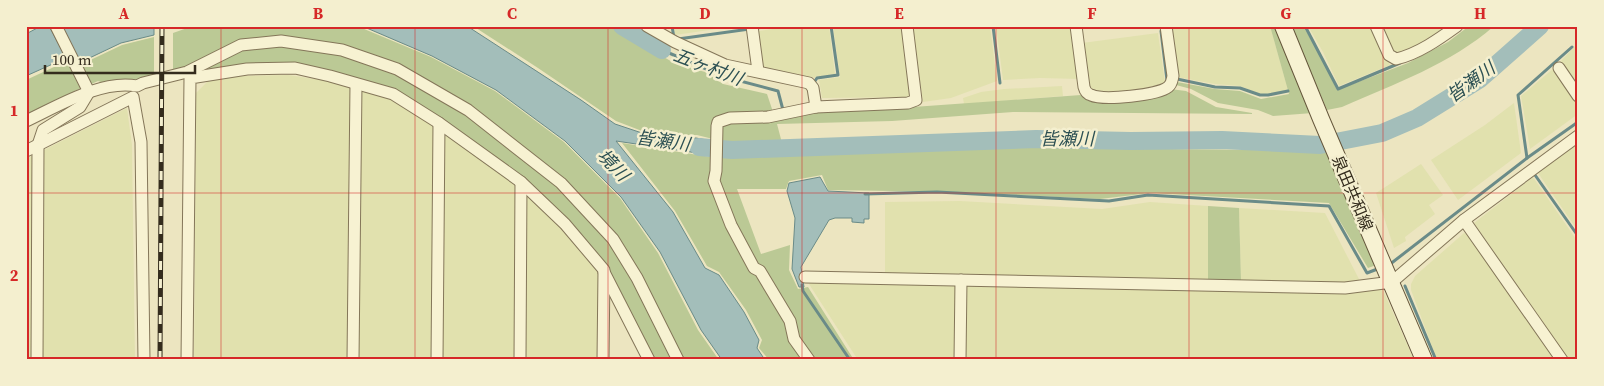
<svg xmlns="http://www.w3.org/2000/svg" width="1604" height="386" font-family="'Source Serif 4','Noto Sans JP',serif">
	<rect width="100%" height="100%" fill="#ece5c0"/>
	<g fill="#e1e1ae">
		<polygon points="674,26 737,26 675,35"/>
		<polygon points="793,26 829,26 835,74 815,77 815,78 763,67 758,31"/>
		<polygon points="833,26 903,26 913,97 822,98 819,80 840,77"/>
		<polygon points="912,26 990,26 997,81 951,98 923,102"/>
		<polygon points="996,26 1072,26 1080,79 1040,78 1003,80"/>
		<polygon points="1170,26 1270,26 1288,90 1268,94 1260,94 1240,86 1215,84 1177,77"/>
		<polygon points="1308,26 1372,26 1390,65 1339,86 1323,52"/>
		<polygon points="1380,26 1452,26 1403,54 1394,53"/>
		<polygon points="1158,33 1165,83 1128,92 1089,92 1082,43"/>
		<polygon points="1578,43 1578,89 1559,63"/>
		<polygon points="1554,68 1578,103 1578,114 1530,149 1521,96"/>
		<polygon points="288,75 343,83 392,98 433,124 515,184 565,231 599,272 598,360 194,360 196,93 209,80 241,76"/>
		<polygon points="1062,86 1063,96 964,104 963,98 981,92 1004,89"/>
		<polygon points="1514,103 1521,153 1458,200 1431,160 1485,125"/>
		<polygon points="127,108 132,145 135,360 26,360 26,159"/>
		<polygon points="1578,142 1578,231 1538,173"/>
		<polygon points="1421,164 1443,195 1429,205 1435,214 1405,237 1406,241 1394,248 1376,193"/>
		<polygon points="1533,177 1578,242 1578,360 1568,360 1474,223"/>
		<polygon points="960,201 1102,209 1150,202 1208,206 1208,281 885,274 885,202"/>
		<polygon points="1239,208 1325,213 1360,281 1341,283 1241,281"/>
		<polygon points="1464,233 1468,235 1557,360 1437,360 1411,290 1411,284 1415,276"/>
		<polygon points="813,281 955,284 956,357 856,357 809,284"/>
		<polygon points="968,284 1369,288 1383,290 1414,360 1036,360 965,358 965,286"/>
	</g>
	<g fill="#bbc995">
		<polygon points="193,26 357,26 431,57 495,91 564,142 620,198 658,253 698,330 719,360 655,360 608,271 566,218 395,92 297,65 197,72 173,71 173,33"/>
		<polygon points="473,26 611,26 674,63 705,72 723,84 767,94 775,118 816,110 913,107 1081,95 1086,99 1170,89 1186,91 1216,107 1252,113 1252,114 1013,112 892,121 777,124 782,143 721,141 697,135 677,135 642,131 616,121 538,68"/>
		<polygon points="1270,26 1278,26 1313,113 1273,116 1258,110 1218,103 1191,89 1176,85 1177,82 1215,89 1240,91 1261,99 1289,94"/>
		<path d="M1291 26H1303L1319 53 1337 90 1408 63 1448 42 1469 26H1494C1451 64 1394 84 1342 107L1327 110Z"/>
		<polygon points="154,37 154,76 109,85 98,81 89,85 80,65 122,45"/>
		<polygon points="67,61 81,88 26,115 26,80"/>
		<polygon points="622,143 711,157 710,174 719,175 721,157 1000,147 1332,151 1379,264 1368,268 1329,203 1150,193 1100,199 957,192 828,190 822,175 789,181 786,189 737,189 761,254 790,245 789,270 798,289 808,287 854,360 769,360 759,348 762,340 746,310 719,272 707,266 675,211"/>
		<polygon points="1208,206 1239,208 1241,281 1208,281"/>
	</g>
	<g fill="#a3beba" stroke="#6a8b88">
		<polygon points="41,26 49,26 66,58 26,76 26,34"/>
		<polygon points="62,26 154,26 154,35 121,43 79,63"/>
		<polygon points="362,26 467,26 581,100 615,124 642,133 679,138 696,138 712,141 711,155 616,141 673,212 705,268 719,275 744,312 759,340 757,348 765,360 722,360 701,330 660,252 621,197 565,141 496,90 432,56"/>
		<polygon points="820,177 828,191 869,193 869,219 864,219 864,223 852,222 852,218 835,218 829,220 801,267 804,287 799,287 792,269 795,218 787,191 789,183"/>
	</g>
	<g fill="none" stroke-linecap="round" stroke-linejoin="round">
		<g stroke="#6a8b88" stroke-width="3">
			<polyline points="672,26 674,38"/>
			<polyline points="993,26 1000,83"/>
			<polyline points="1305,26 1338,89 1400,63"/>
			<polyline points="1161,31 1167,80"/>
			<polyline points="678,39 771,26"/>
			<polyline points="670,43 662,50 725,77 778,91 783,110"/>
			<polyline points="1177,79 1215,87 1240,88 1260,95 1268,95 1288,91"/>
			<polyline points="815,81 817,78 838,75 831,26"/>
			<polyline points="1527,158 1518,95 1572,47"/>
			<polyline points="1535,175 1578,236"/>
			<polyline points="865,194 937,192 1109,201 1148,195 1329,206 1367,273 1380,268"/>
			<polyline points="1389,265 1527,158 1578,122"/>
			<polyline points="802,285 803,291 850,360"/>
			<polyline points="1405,286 1436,360"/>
			<polyline points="859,359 906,360"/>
		</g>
		<g stroke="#a3beba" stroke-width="18">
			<polyline points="622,26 662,50"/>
			<polyline points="699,147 732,150 1036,139 1131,141 1222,140 1320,145 1382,133 1417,118 1480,79 1540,26"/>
		</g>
		<defs>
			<g id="minor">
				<polyline points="56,26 89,92"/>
				<polyline points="647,26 675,42 725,65 809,83 813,88 816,107"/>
				<polyline points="752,26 758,71"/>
				<path d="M1076 26 1084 87C1085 91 1087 94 1091 95 1104 101 1158 95 1168 87 1172 84 1172 80 1173 76L1166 26"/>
				<path d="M1376 26 1389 55 1396 59C1418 54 1439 39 1457 26"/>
				<polyline points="1559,68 1578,96"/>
				<path d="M26 121C58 106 102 79 137 86L143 83 187 72 241 45 281 41 342 50 397 69 468 110 561 183 613 239 637 278 678 360"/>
				<polyline points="26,151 133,97 141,142 144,360"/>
				<polyline points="1464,220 1562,360"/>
				<polyline points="604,272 649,360"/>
				<polyline points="805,277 1345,288 1392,282 1464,220 1578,136"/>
				<polyline points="37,360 38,145 43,130 80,107 89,92"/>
				<polyline points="187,360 190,78 247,69 295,68 330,76 393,94 439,123 521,182 565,224 604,270 603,360"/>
				<polyline points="353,360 356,84"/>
				<polyline points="437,360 439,123"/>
				<polyline points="520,360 521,182"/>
				<polyline points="809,360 794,339 790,321 760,271 754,268 731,225 714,181 716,171 717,126 718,122 730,118 768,117 816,107 908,103 916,100 907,26"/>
				<polyline points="960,360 961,280"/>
			</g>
			<polyline id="secondary" points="1283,26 1321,119 1424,360"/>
		</defs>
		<use href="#minor" stroke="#847659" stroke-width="13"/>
		<use href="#secondary" stroke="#66573c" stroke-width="18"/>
		<use href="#minor" stroke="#f7f2d2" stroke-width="11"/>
		<use href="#secondary" stroke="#f7f2d2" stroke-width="16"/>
		<defs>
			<polyline id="rail" points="160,360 162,26"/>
		</defs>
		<use href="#rail" stroke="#342c1d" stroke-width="5"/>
		<use href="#rail" stroke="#f4efcf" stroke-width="3" stroke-dasharray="9" stroke-linecap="butt"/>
	</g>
	<path fill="none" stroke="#d62828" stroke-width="1" stroke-opacity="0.55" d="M221 26V360M415 26V360M608 26V360M802 26V360M996 26V360M1189 26V360M1383 26V360M26 193H1578"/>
	<g text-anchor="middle" stroke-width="5" stroke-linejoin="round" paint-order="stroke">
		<g font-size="16" fill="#342c1d" stroke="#f4efcf">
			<text transform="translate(1353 193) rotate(67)" y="6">泉田共和線</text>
		</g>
		<g font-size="18" font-style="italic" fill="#2c5053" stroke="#f4efcf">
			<text transform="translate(708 67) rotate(21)" y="6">五ヶ村川</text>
			<text transform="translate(1471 82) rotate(-36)" y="6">皆瀬川</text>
			<text x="1067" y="145">皆瀬川</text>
			<text transform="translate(663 141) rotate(8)" y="6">皆瀬川</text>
			<text transform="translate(613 165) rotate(46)" y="6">境川</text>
		</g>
	</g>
	<rect width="1604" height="386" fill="none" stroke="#f4efcf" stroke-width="55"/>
	<path d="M45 65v8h150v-8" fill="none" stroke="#342c1d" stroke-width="2.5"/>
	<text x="52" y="65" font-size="15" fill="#342c1d" stroke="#f4efcf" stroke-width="4" paint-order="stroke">100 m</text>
	<rect x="28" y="28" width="1548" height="330" fill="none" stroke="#d62828" stroke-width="2"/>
	<g font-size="16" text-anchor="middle" font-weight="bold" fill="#d62828">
		<text x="124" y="19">A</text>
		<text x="318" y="19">B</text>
		<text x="512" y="19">C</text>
		<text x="705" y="19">D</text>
		<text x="899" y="19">E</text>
		<text x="1092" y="19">F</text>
		<text x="1286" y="19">G</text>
		<text x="1480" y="19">H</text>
		<text x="14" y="116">1</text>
		<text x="14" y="281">2</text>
	</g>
</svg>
